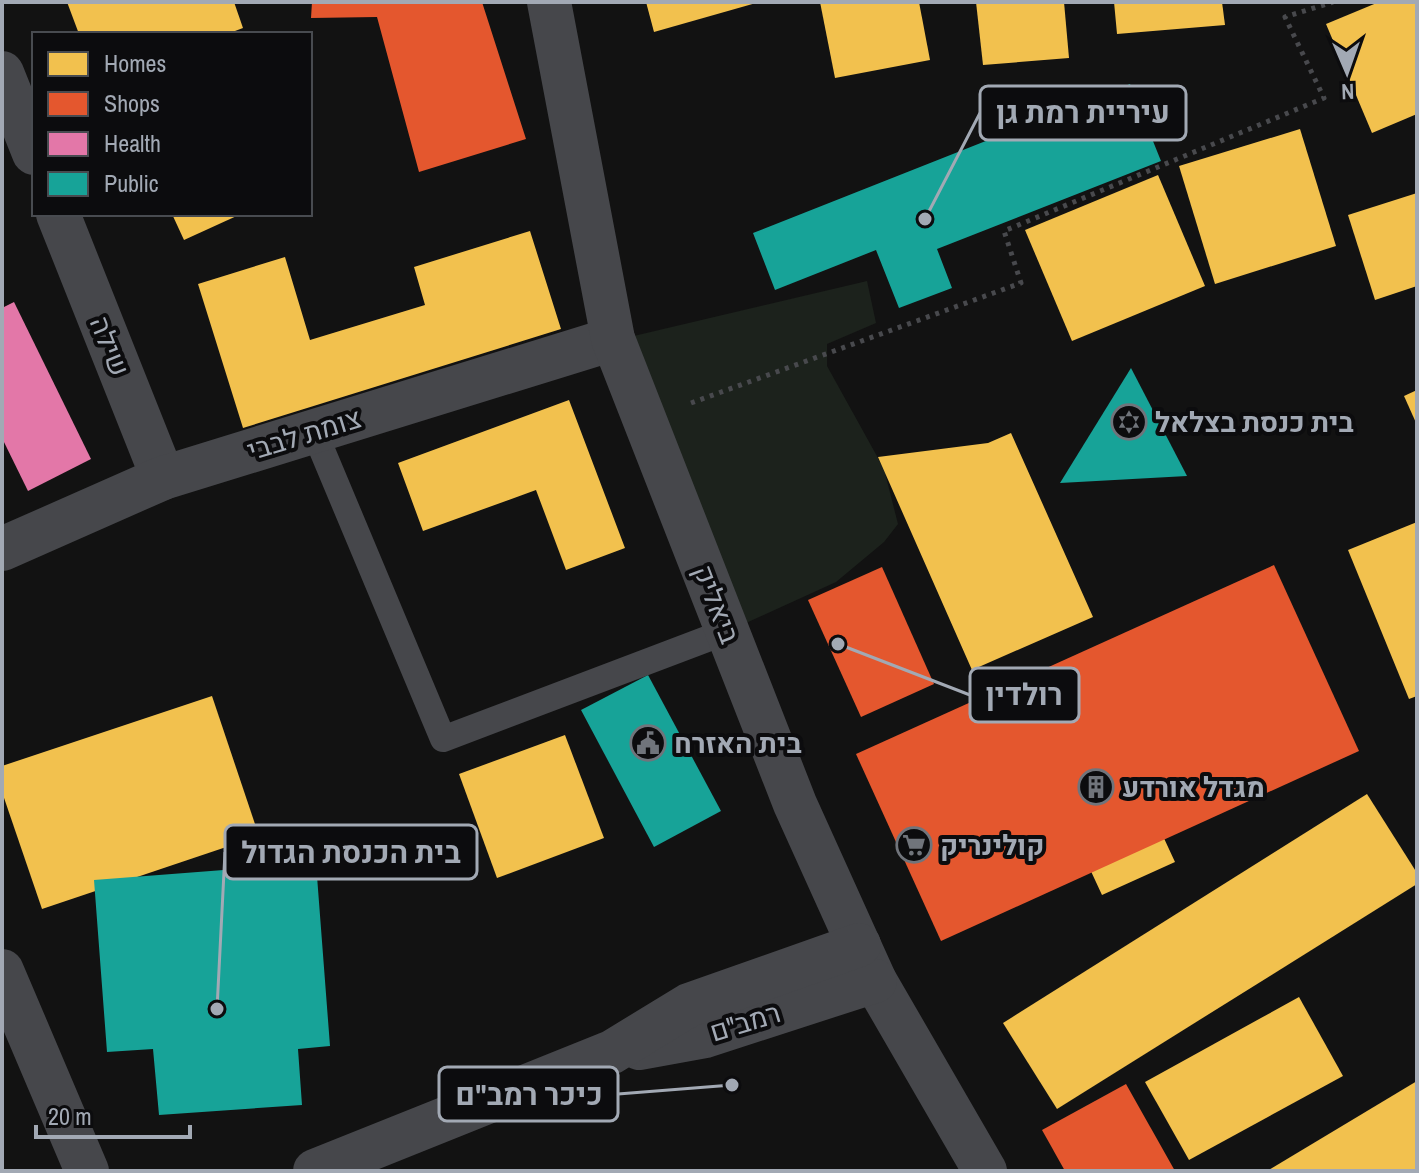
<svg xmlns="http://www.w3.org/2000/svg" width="1419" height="1173" font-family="'Archivo Narrow',Heebo,sans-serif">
	<rect width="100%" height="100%" fill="#121212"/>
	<polygon fill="#1c221c" points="867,281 876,323 827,344 827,366 878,458 885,473 898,524 884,542 836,582 733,629 621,339"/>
	<g fill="#f2c14e">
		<polygon points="67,2 234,2 243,28 227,34 79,34"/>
		<polygon points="646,2 756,2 756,3 654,32"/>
		<polygon points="820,2 919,2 930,60 835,78"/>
		<polygon points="976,2 1064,2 1069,58 983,65"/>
		<polygon points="1114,2 1222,2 1225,25 1117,34"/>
		<polygon points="1379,2 1417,2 1417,114 1372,133 1326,24"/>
		<polygon points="1300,129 1336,246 1215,284 1179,166"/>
		<polygon points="1158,175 1205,286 1072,341 1025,230"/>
		<polygon points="1417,193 1417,286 1375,300 1348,215"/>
		<polygon points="172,214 241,214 184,240"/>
		<polygon points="530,231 561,329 243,428 198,284 285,257 310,340 425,305 414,267"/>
		<polygon points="1417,390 1417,425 1404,396"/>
		<polygon points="569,400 625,548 566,570 536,490 423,531 398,463"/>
		<polygon points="1011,433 1093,617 972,670 878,457 988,443"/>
		<polygon points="1417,522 1417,696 1409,699 1348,550"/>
		<polygon points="1092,680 1116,734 1171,709 1205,782 1149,806 1175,862 1102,895 1076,839 1021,864 989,793 1044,767 1020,713"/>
		<polygon points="212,696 259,836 42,909 2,792 2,766"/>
		<polygon points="565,735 604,838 497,878 459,774"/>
		<polygon points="1367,794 1417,873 1417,884 1057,1109 1003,1023"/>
		<polygon points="1299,997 1343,1076 1189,1160 1145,1082"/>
		<polygon points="1417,1081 1417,1171 1267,1171"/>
	</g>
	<g fill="#e4572e">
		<polygon points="312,2 482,2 526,139 419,172 377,17 311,18"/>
		<polygon points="1274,565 1359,751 941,941 856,754"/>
		<polygon points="882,567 934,684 861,717 808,600"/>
		<polygon points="1126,1084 1175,1171 1065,1171 1042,1130"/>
	</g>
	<polygon fill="#e377a8" points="14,302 91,459 28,491 2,438 2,308"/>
	<g fill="#17a398">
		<polygon points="1130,84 1161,161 937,249 952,288 899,308 876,250 775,290 753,233"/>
		<polygon points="1131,368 1187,476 1060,483"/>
		<polygon points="648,675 721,811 654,847 581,710"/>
		<polygon points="316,863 330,1046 298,1049 302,1105 159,1115 153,1049 107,1052 94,880"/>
	</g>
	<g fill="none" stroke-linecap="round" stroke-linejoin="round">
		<polyline stroke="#48494d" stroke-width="5" stroke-dasharray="4 6" stroke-linecap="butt" points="691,403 1021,283 1004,231 1324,98 1285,17 1333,2"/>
		<polyline stroke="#46474b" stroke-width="26" points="314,431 443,739 728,631"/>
		<g stroke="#46474b" stroke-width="44">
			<polyline points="2,73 34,153"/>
			<polyline points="58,214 163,478"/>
			<polyline points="2,549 163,478 613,339"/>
		</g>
		<g stroke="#46474b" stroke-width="44">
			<polyline points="549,2 613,339 795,804 875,981 985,1171"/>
			<polyline points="2,971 87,1171"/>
			<polyline points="639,1048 705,1036 875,981"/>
			<polyline points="315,1171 612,1052 689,1005 859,945"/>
		</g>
	</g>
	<defs>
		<symbol id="synagogue-ring" viewBox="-11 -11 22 22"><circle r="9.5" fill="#0c0c0e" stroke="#70747b" stroke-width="1.5"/><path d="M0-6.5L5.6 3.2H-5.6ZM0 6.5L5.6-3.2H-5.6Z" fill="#70747b"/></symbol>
		<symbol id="civic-ring" viewBox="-11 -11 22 22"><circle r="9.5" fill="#0c0c0e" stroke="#70747b" stroke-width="1.5"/><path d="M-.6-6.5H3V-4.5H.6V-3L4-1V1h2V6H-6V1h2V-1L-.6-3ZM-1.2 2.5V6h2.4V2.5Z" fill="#70747b"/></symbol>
		<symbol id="building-ring" viewBox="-11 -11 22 22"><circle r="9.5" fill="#0c0c0e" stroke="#70747b" stroke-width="1.5"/><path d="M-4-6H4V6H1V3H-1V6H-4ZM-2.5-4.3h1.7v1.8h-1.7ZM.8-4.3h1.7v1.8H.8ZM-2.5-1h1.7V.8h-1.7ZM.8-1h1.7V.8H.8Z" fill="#70747b"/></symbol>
		<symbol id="supermarket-ring" viewBox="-11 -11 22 22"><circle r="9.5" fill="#0c0c0e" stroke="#70747b" stroke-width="1.5"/><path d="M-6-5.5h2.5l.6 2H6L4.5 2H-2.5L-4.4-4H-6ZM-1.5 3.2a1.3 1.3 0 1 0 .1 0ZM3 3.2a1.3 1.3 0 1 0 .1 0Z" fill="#70747b"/></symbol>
	</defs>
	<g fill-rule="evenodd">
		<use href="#synagogue-ring" x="1109" y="402" width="40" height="40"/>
		<use href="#civic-ring" x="628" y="723" width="40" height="40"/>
		<use href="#building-ring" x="1076" y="767" width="40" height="40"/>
		<use href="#supermarket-ring" x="894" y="825" width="40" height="40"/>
	</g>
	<g text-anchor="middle" stroke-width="8" stroke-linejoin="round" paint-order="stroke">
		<g font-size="28" fill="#a2a9b4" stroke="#0c0c0e">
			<text transform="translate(110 346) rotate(68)" y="10">שילה</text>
			<text transform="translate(304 434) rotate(-17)" y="10">צומת לבבי</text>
			<text transform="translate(717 604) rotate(69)" y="10">ביאליק</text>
			<text transform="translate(745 1022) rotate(-17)" y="10">רמב"ם</text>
		</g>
		<g font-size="28" font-weight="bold" fill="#a2a9b4" stroke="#0c0c0e" text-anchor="start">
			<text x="1155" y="432">בית כנסת בצלאל</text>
			<text x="674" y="753">בית האזרח</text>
			<text x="1122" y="797">מגדל אורדע</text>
			<text x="940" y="855">קולינריק</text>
		</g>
	</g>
	<path fill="none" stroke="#a2a9b4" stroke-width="3" d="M925 219L980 113M838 644L970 695M217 1009L225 852M732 1085L618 1094"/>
	<g fill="#a2a9b4" stroke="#0c0c0e" stroke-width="3">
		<circle cx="925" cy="219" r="8"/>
		<circle cx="838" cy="644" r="8"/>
		<circle cx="217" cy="1009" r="8"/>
		<circle cx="732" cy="1085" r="8"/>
	</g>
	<g fill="#0c0c0e" stroke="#a2a9b4" stroke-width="3">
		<rect x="980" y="86" width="206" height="54" rx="8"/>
		<rect x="970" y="668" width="109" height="54" rx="8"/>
		<rect x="225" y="825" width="252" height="54" rx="8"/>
		<rect x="439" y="1067" width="179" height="54" rx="8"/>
	</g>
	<g font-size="30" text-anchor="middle" font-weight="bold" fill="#a2a9b4">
		<text x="1083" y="123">עיריית רמת גן</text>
		<text x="1024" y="705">רולדין</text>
		<text x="351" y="863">בית הכנסת הגדול</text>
		<text x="529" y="1105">כיכר רמב"ם</text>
	</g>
	<rect width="1419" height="1173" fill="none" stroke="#a2a9b4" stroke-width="8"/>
	<rect x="32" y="32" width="280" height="184" fill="#0c0c0e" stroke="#484b50" stroke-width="2"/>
	<rect x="48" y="52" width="40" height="24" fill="#f2c14e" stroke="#484b50" stroke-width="2"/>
	<text x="104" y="72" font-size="24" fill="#a2a9b4">Homes</text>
	<rect x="48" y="92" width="40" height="24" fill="#e4572e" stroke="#484b50" stroke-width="2"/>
	<text x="104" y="112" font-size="24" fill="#a2a9b4">Shops</text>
	<rect x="48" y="132" width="40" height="24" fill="#e377a8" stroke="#484b50" stroke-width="2"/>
	<text x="104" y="152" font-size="24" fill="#a2a9b4">Health</text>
	<rect x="48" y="172" width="40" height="24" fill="#17a398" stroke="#484b50" stroke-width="2"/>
	<text x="104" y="192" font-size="24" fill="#a2a9b4">Public</text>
	<g transform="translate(1347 72) rotate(178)" stroke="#0c0c0e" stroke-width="6" paint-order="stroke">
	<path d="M0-6L14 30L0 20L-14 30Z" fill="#a2a9b4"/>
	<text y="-12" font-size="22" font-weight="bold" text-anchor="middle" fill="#a2a9b4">N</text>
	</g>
	<path d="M36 1125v12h154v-12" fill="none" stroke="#a2a9b4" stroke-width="4"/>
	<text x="48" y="1125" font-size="24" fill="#a2a9b4" stroke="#0c0c0e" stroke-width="6" paint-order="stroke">20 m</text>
</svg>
